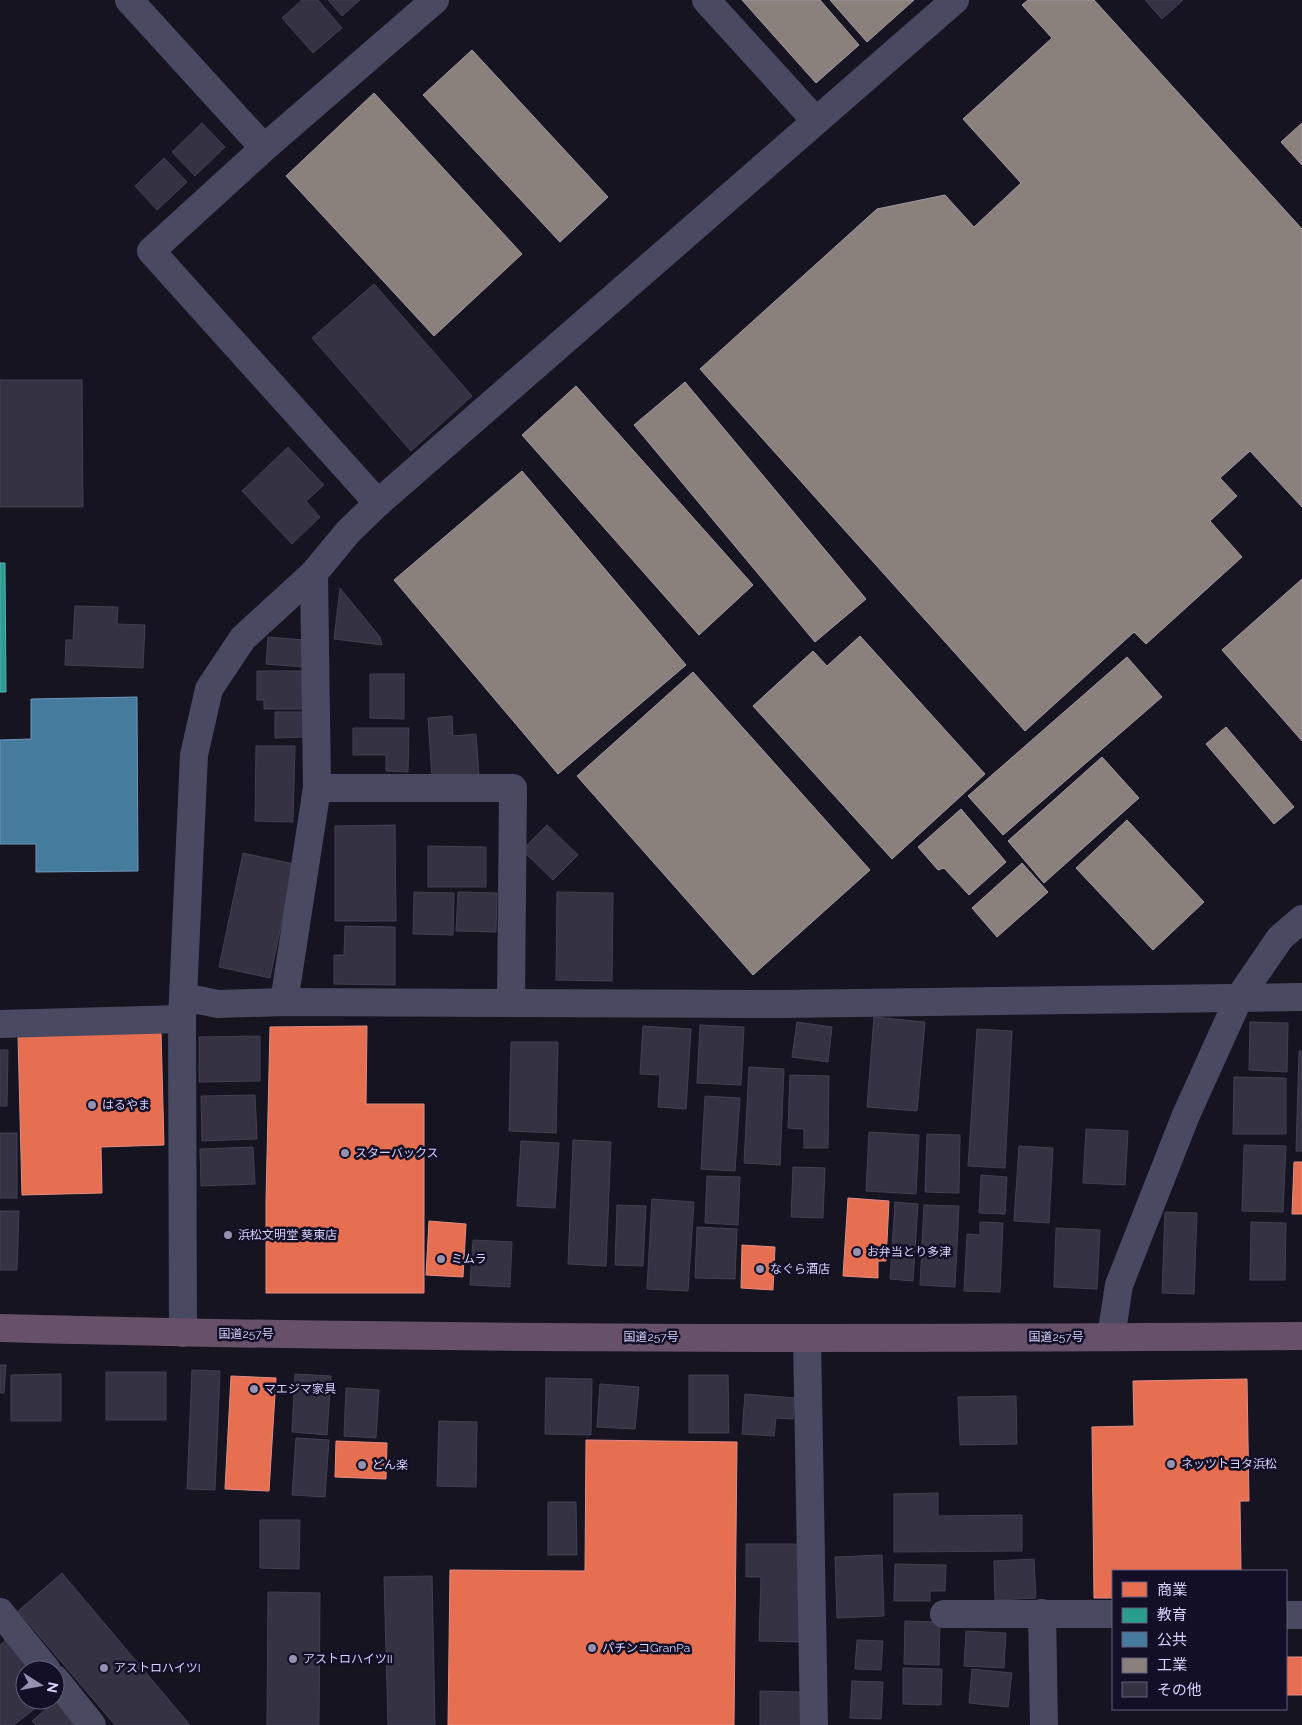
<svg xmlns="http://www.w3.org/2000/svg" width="1302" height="1725" font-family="Raleway,'Noto Sans JP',sans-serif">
	<rect width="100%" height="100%" fill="#161421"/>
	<g fill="#e76f51" stroke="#e38d85">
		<polygon points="367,1026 366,1104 424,1104 424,1293 266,1293 266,1201 270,1027"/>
		<polygon points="161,1032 164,1145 101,1147 102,1193 22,1195 18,1035"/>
		<polygon points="1294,1162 1302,1162 1302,1214 1292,1214"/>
		<polygon points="848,1198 889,1201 886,1261 878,1261 878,1278 843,1276"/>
		<polygon points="429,1221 466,1224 463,1277 426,1275"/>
		<polygon points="742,1245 775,1247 773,1290 741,1288"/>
		<polygon points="231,1376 276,1378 269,1491 225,1489"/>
		<polygon points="1247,1379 1249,1501 1240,1501 1241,1571 1113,1571 1113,1598 1094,1598 1092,1427 1134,1426 1133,1381"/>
		<polygon points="586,1440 737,1442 734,1725 448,1725 450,1570 585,1571"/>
		<polygon points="336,1441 387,1443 386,1479 335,1477"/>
		<rect x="1286" y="1657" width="16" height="38"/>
	</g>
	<polygon fill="#2a9d8f" stroke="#5eaeb1" points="0,563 5,563 6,692 0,692"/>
	<polygon fill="#457b9d" stroke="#7196ba" points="137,697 138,871 36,872 36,844 0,844 0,740 31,739 31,699"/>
	<g fill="#8a817c" stroke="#a29aa3">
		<polygon points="742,0 820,0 859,45 816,83"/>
		<polygon points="830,0 914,0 867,42"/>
		<polygon points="1028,0 1094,0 1302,229 1302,507 1250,451 1220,478 1237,496 1210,521 1242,557 1146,644 1134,632 1025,731 700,369 877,209 945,195 974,227 1021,183 963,119 1052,38 1022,5"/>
		<polygon points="472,50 608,197 560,242 423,95"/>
		<polygon points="374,93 522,254 434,336 286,176"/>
		<polygon points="1302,123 1302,165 1281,142"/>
		<polygon points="685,382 866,599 815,642 634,425"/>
		<polygon points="576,386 753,585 699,635 522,435"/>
		<polygon points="522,471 686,665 558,774 394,580"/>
		<polygon points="1302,579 1302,741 1222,650"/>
		<polygon points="860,636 985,774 892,859 753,706 813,651 827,666"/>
		<polygon points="1127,657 1162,697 1003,835 968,796"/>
		<polygon points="693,672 870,870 753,975 577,776"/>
		<polygon points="1226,727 1294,807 1274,824 1206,744"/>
		<polygon points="1102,757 1139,798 1044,883 1008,841"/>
		<polygon points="961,809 1006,862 969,895 944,868 938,870 918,847"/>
		<polygon points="1127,820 1204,902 1153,950 1076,868"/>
		<polygon points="1022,863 1048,892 997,937 972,908"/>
	</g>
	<g fill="#343243" stroke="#433f54">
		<polygon points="302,0 318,0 342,28 313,53 282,18"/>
		<polygon points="328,0 360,0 342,16"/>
		<polygon points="1145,0 1183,0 1162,19"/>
		<polygon points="202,123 225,147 195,176 172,152"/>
		<polygon points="164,158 187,182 157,210 135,186"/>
		<polygon points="374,284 472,396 411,451 312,338"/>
		<polygon points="0,380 82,380 83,507 0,507"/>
		<polygon points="288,447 324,485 306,501 320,517 292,544 242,491"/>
		<polygon points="340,588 380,637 382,645 334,639"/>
		<polygon points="75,606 118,607 117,624 145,625 143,668 65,665 66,640 73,640"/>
		<polygon points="268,637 304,640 302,667 266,664"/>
		<polygon points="257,671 303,671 303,709 264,709 264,700 257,700"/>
		<polygon points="370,674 404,674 404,719 370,718"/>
		<polygon points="275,712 305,712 305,737 275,738"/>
		<polygon points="452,716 453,736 476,734 479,775 432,778 428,718"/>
		<polygon points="353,728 409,728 408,772 386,771 386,755 353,755"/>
		<polygon points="256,746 295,746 293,822 255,821"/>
		<polygon points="395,825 396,921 335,921 335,826"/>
		<polygon points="547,825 578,855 553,880 522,850"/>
		<polygon points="428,846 486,847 486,887 428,887"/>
		<polygon points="243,853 294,864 270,978 219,967"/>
		<polygon points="414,892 454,893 453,935 413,934"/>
		<polygon points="458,892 497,893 496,932 456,931"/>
		<polygon points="557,892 613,893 612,981 556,980"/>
		<polygon points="345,926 395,927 395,985 334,984 334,955 344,955"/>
		<polygon points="874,1017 925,1022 917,1111 867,1107"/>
		<polygon points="797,1022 832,1027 828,1062 792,1057"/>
		<polygon points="1250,1022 1288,1023 1287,1072 1249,1070"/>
		<polygon points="700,1025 744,1027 741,1085 697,1083"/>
		<polygon points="643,1026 691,1029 686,1109 658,1107 660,1075 640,1074"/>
		<polygon points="977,1029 1012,1031 1005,1168 968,1166"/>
		<polygon points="260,1036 260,1081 199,1082 199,1037"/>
		<polygon points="511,1042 558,1042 556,1133 509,1131"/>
		<polygon points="0,1050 8,1050 7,1106 0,1106"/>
		<polygon points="1299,1051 1302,1051 1302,1151 1296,1151"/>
		<polygon points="749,1067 784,1069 780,1165 744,1163"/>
		<polygon points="790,1075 829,1076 828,1148 804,1148 804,1129 788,1128"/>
		<polygon points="1234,1077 1286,1078 1286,1134 1233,1134"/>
		<polygon points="255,1095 257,1139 202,1141 201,1096"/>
		<polygon points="705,1096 740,1098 735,1171 701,1169"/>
		<polygon points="1086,1129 1128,1131 1125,1185 1083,1183"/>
		<polygon points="869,1132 919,1135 916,1194 866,1191"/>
		<rect x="0" y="1133" width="17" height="65"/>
		<polygon points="927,1134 960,1135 959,1193 925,1192"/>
		<polygon points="573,1140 611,1142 606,1266 568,1264"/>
		<polygon points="521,1141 559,1143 555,1208 517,1206"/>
		<polygon points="1244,1145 1286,1146 1283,1212 1242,1211"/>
		<polygon points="1019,1146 1053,1148 1049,1223 1014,1221"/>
		<polygon points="253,1147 255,1184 201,1186 200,1149"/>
		<polygon points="793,1167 825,1168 823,1218 791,1217"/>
		<polygon points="981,1175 1007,1177 1005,1214 979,1213"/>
		<polygon points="707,1176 740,1177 738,1225 705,1223"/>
		<polygon points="652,1199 694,1202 688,1291 647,1289"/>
		<polygon points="895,1202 918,1204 913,1281 890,1279"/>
		<polygon points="617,1205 646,1206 643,1266 615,1265"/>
		<polygon points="924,1205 959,1206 955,1287 920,1285"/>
		<polygon points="0,1211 19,1211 17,1270 0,1270"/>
		<polygon points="1165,1212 1197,1213 1194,1294 1162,1293"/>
		<polygon points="980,1222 1003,1223 1000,1292 964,1291 967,1234 980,1235"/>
		<polygon points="1251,1222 1286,1223 1285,1280 1250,1280"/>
		<polygon points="697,1227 737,1229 735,1279 695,1278"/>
		<polygon points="1056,1228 1100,1230 1097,1289 1054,1287"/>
		<polygon points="473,1240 512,1242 510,1287 470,1285"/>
		<polygon points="0,1365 6,1365 4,1393 0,1393"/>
		<polygon points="192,1370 220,1371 215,1490 187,1489"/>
		<rect x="106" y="1372" width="60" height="48"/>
		<polygon points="61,1374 61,1421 11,1421 11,1375"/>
		<polygon points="295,1374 331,1376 327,1435 292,1432"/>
		<polygon points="689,1375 728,1375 729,1433 689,1433"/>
		<polygon points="546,1378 592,1379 591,1435 545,1434"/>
		<polygon points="600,1384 639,1387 635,1429 597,1427"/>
		<polygon points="346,1388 379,1390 376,1438 344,1436"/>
		<polygon points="745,1394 795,1398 793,1419 776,1418 774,1436 742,1434"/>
		<polygon points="1016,1396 1017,1444 960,1445 958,1397"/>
		<polygon points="439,1421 477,1422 476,1487 437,1486"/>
		<polygon points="296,1438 329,1440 325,1497 292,1495"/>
		<polygon points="938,1493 938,1516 1022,1515 1022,1551 894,1552 894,1494"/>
		<polygon points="548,1502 576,1502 577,1555 548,1555"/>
		<polygon points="260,1520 300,1520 299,1569 260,1568"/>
		<polygon points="746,1544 803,1544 802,1642 759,1641 761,1577 746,1577"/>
		<polygon points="882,1555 884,1616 837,1618 835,1557"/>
		<polygon points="1034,1559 1036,1598 995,1600 994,1561"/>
		<polygon points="895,1564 946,1565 945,1591 930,1591 930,1601 894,1601"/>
		<polygon points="62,1573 190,1725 115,1725 18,1611"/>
		<polygon points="432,1576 435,1725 388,1725 384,1577"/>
		<polygon points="268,1592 320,1593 319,1725 267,1725"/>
		<polygon points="905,1621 940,1622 939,1665 904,1664"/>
		<polygon points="966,1631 1006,1633 1004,1668 964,1666"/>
		<polygon points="6,1640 29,1670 25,1670 25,1700 46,1700 14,1725 0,1725 0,1645"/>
		<polygon points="857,1640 883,1641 881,1670 855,1669"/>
		<polygon points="903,1668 942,1669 941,1705 903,1704"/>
		<polygon points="972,1669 1012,1673 1008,1707 969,1703"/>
		<polygon points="852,1681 883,1682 881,1719 850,1718"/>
		<polygon points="760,1691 801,1692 801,1725 760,1725"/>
		<polygon points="54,1702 75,1725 36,1725 32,1721"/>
	</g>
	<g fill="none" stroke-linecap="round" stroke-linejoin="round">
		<g stroke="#4a4962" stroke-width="28">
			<polyline points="129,0 264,148"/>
			<polyline points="706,0 816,121"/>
			<polyline points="378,503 151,251 264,148 435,0"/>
			<polyline points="314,573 317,788 513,788 511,1002"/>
			<polyline points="183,997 218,1004 284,1002 781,1004 1302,997"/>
			<polyline points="284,1002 317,788"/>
			<polyline points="0,1024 182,1019"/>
			<polyline points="183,1333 182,1019 194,755 209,689 243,638 314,573 348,532 378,503 955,0"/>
			<polyline points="1111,1337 1119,1285 1186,1115 1239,998 1280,938 1302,919"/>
			<polyline points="807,1338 814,1725"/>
			<polyline points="0,1612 47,1670"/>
			<polyline points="1042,1613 1044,1725"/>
			<polyline points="944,1614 1113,1614"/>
			<polyline points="1286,1615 1302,1615"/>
			<polyline points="55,1679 92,1725"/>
		</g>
		<path stroke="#67516a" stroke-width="28" d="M0 1328C434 1340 868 1339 1302 1336"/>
	</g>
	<g fill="#9591b1" stroke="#130f26" stroke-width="2">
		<circle cx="92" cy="1105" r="5"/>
		<circle cx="345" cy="1153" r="5"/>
		<circle cx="228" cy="1235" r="5"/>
		<circle cx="857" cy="1252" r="5"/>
		<circle cx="441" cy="1259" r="5"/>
		<circle cx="760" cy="1269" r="5"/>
		<circle cx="254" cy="1389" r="5"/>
		<circle cx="1171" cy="1464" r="5"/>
		<circle cx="362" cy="1465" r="5"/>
		<circle cx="592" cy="1648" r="5"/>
		<circle cx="293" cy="1659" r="5"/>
		<circle cx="104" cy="1668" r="5"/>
	</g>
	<g text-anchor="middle" stroke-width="5" stroke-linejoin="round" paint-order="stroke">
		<g font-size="12" fill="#d9d4ff" stroke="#130f26" text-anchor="start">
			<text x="102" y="1109">はるやま</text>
			<text x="355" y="1157">スターバックス</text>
			<text x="238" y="1239">浜松文明堂 葵東店</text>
			<text x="867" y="1256">お弁当とり多津</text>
			<text x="451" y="1263">ミムラ</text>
			<text x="770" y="1273">なぐら酒店</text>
			<text x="264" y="1393">マエジマ家具</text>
			<text x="1181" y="1468">ネッツトヨタ浜松</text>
			<text x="372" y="1469">どん楽</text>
			<text x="602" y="1652">パチンコGranPa</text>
			<text x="303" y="1663">アストロハイツII</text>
			<text x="114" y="1672">アストロハイツI</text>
		</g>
		<g font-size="12" fill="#d9d4ff" stroke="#130f26">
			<text x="246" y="1338">国道257号</text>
			<text x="651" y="1341">国道257号</text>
			<text x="1056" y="1341">国道257号</text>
		</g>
	</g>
	<rect x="1112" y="1570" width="175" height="140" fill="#130f26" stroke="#625e7d"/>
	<rect x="1122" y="1582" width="25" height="15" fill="#e76f51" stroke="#625e7d"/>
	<text x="1157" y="1595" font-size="15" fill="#d9d4ff">商業</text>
	<rect x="1122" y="1608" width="25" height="15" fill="#2a9d8f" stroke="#625e7d"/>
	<text x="1157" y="1620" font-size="15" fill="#d9d4ff">教育</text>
	<rect x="1122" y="1632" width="25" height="15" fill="#457b9d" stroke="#625e7d"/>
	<text x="1157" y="1645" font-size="15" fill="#d9d4ff">公共</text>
	<rect x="1122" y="1658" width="25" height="15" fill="#8a817c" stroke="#625e7d"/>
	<text x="1157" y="1670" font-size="15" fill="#d9d4ff">工業</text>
	<rect x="1122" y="1682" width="25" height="15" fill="#343243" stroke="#625e7d"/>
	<text x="1157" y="1695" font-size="15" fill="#d9d4ff">その他</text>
	<g transform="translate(40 1685) rotate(101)"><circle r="24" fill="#130f26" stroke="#625e7d"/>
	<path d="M0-4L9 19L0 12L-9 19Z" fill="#9591b1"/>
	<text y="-8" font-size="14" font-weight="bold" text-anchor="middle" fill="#d9d4ff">N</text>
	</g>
</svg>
